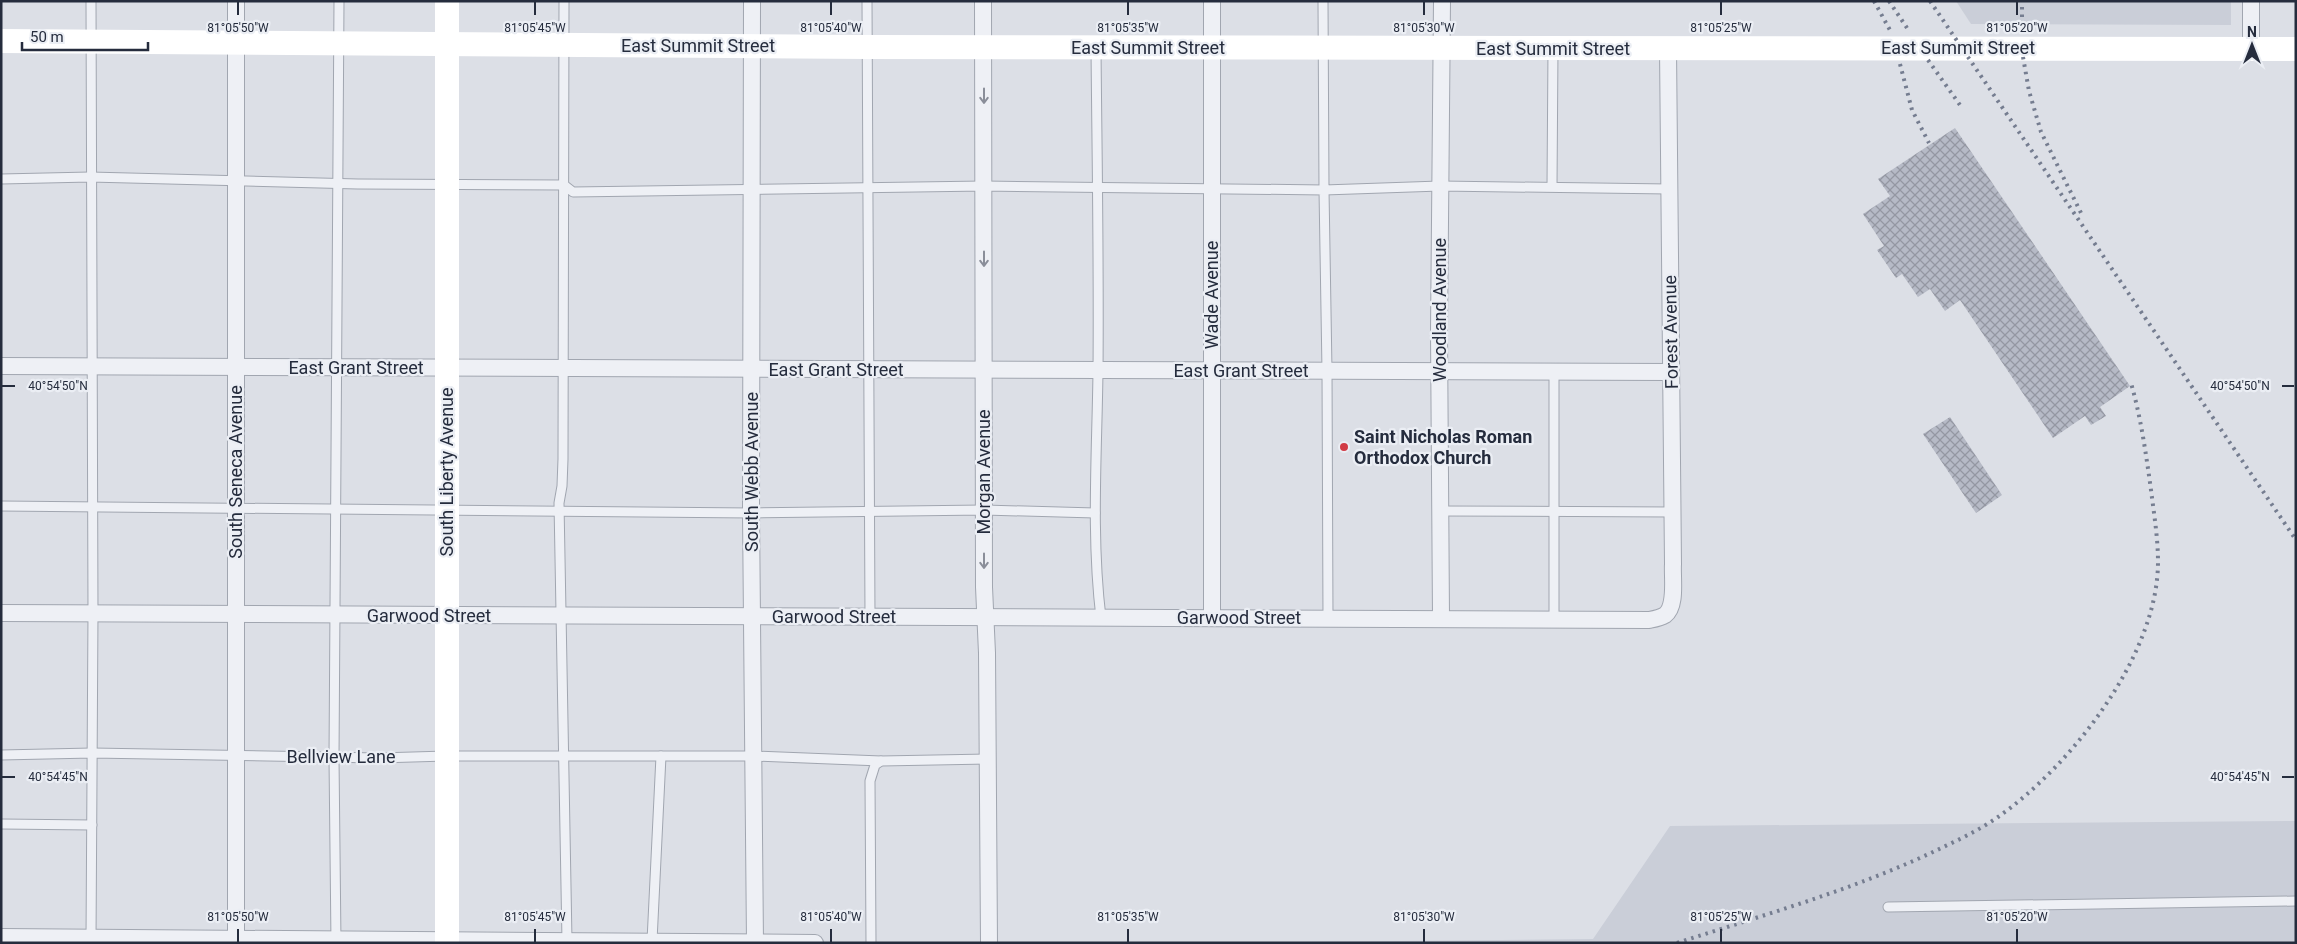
<svg xmlns="http://www.w3.org/2000/svg" width="2297" height="944" font-family="Roboto,sans-serif">
	<defs>
		<pattern id="building-cross-hatch" width="8" height="8" patternUnits="userSpaceOnUse" patternTransform="scale(1.25)"><rect width="8" height="8" fill="#b6bac6"/><path d="M0 0l8 8M0 8l8-8" fill="none" stroke="#9497a2"/></pattern>
	</defs>
	<rect width="100%" height="100%" fill="#dcdfe6"/>
	<g fill="#caced8">
		<polygon points="1956,1 2231,1 2231,25 1971,24"/>
		<polygon points="2296,821 2296,943 1192,943 1593,939 1670,826"/>
	</g>
	<g fill="url(#building-cross-hatch)">
		<polygon points="1955,128 2130,386 2100,407 2106,416 2091,425 2085,416 2053,438 1960,300 1945,311 1930,289 1918,297 1902,274 1896,278 1877,250 1884,246 1863,214 1890,196 1878,179"/>
		<polygon points="1950,417 2002,495 1976,513 1923,434"/>
	</g>
	<g fill="none" stroke-linecap="round" stroke-linejoin="round">
		<defs>
			<g id="lane">
				<polyline points="564,1 563,459 562,486 559,503 567,941"/>
				<polyline points="867,1 870,617"/>
				<polyline points="1323,1 1324,190 1440,186 1669,189"/>
				<path d="M1096 48C1097 156 1099 264 1098 371 1097 453 1091 535 1101 618"/>
				<polyline points="1,179 90,177 358,184 564,185 573,192 984,186 1324,190 1327,371 1328,618"/>
				<polyline points="1552,186 1553,49"/>
				<polyline points="1,506 751,513 984,510 1095,513"/>
				<polyline points="1440,511 1672,512"/>
				<polyline points="1554,619 1554,372"/>
				<polyline points="1,755 92,753 379,758 446,756 754,756 881,761"/>
				<polyline points="1,824 92,825"/>
				<polyline points="1888,907 2296,901"/>
				<polyline points="91,940 93,613 91,1"/>
				<polyline points="652,941 661,756"/>
				<polyline points="336,943 334,758 339,1"/>
				<polyline points="871,943 870,781 875,765 881,761 988,759"/>
			</g>
			<g id="street">
				<polyline points="752,1 751,513 755,943"/>
				<polyline points="983,1 984,587 987,653 989,943"/>
				<polyline points="2251,1 2251,49"/>
				<polyline points="1,366 1671,372"/>
				<path d="M1 613 1649 620C1654 619 1660 618 1665 615 1677 606 1672 578 1673 564L1668 49"/>
				<polyline points="1212,618 1212,1"/>
				<polyline points="1441,618 1439,332 1442,1"/>
				<polyline points="1,937 815,943"/>
				<polyline points="236,943 236,1"/>
			</g>
		</defs>
		<use href="#lane" stroke="#a1a6b0" stroke-width="11"/>
		<use href="#street" stroke="#a1a6b0" stroke-width="18"/>
		<use href="#lane" stroke="#eef0f5" stroke-width="9"/>
		<use href="#street" stroke="#eef0f5" stroke-width="16"/>
		<g stroke="#fff" stroke-width="24">
			<polyline points="447,1 447,943"/>
			<polyline points="1,41 868,47 2296,49"/>
		</g>
		<g stroke="#757d90" stroke-width="4" stroke-dasharray="2.5 5" stroke-linecap="butt">
			<polyline points="1874,1 1891,32"/>
			<polyline points="1889,1 1907,28"/>
			<polyline points="1930,1 2296,540"/>
			<polyline points="2022,32 2022,1"/>
			<polyline points="2023,57 2029,91 2041,132 2082,215"/>
			<polyline points="1928,60 1960,105"/>
			<polyline points="1900,64 1912,110 1929,143"/>
			<path d="M1677 943C1763 915 1853 890 1935 851 1956 841 1978 831 1998 817 2071 766 2158 655 2158 562 2158 538 2154 514 2151 490 2146 454 2141 418 2131 383"/>
		</g>
	</g>
	<defs><path id="oneway-shaft" d="M-6 0H5M1.5-3L5.5 0L1.5 3" fill="none" stroke-width="1.6" stroke-linecap="round" stroke-linejoin="round" transform="scale(1.25)"/></defs>
	<g stroke="#8a8e99">
		<use href="#oneway-shaft" transform="translate(984 96) rotate(90)"/>
		<use href="#oneway-shaft" transform="translate(984 259) rotate(90)"/>
		<use href="#oneway-shaft" transform="translate(984 561) rotate(90)"/>
	</g>
	<path fill="none" stroke="#252c3d" stroke-width="2" d="M238 2V15M535 2V15M831 2V15M1128 2V15M1424 2V15M1721 2V15M2017 2V15M2 386H15M2282 386H2294M2 777H15M2282 777H2294M238 929V942M535 929V942M831 929V942M1128 929V942M1424 929V942M1721 929V942M2017 929V942"/>
	<circle fill="#d13b45" stroke="#ebeef4" stroke-width="2" cx="1344" cy="447" r="5"/>
	<g text-anchor="middle" stroke-width="4.5" stroke-linejoin="round" paint-order="stroke">
		<g font-size="18" fill="#252c3d" stroke="#ebeef4">
			<text x="698" y="52">East Summit Street</text>
			<text x="1148" y="54">East Summit Street</text>
			<text x="1958" y="54">East Summit Street</text>
			<text x="1553" y="55">East Summit Street</text>
			<text transform="translate(1212 295) rotate(-90)" y="6">Wade Avenue</text>
			<text transform="translate(1440 310) rotate(-90)" y="6">Woodland Avenue</text>
			<text transform="translate(1671 332) rotate(-91)" y="6">Forest Avenue</text>
			<text x="356" y="374">East Grant Street</text>
			<text x="836" y="376">East Grant Street</text>
			<text x="1241" y="377">East Grant Street</text>
			<text transform="translate(236 472) rotate(-90)" y="6">South Seneca Avenue</text>
			<text transform="translate(447 472) rotate(-90)" y="6">South Liberty Avenue</text>
			<text transform="translate(752 472) rotate(-90)" y="6">South Webb Avenue</text>
			<text transform="translate(984 472) rotate(-90)" y="6">Morgan Avenue</text>
			<text x="429" y="622">Garwood Street</text>
			<text x="834" y="623">Garwood Street</text>
			<text x="1239" y="624">Garwood Street</text>
			<text x="341" y="763">Bellview Lane</text>
		</g>
		<g font-size="18" font-weight="bold" fill="#252c3d" stroke="#ebeef4" text-anchor="start">
			<text x="1354" y="443">Saint Nicholas Roman<tspan x="1354" dy="21">Orthodox Church</tspan></text>
		</g>
	</g>
	<g font-size="12" text-anchor="middle" fill="#252c3d" stroke="#ebeef4" stroke-width="4.5" stroke-linejoin="round" paint-order="stroke">
		<text x="238" y="32">81°05'50"W</text>
		<text x="535" y="32">81°05'45"W</text>
		<text x="831" y="32">81°05'40"W</text>
		<text x="1128" y="32">81°05'35"W</text>
		<text x="1424" y="32">81°05'30"W</text>
		<text x="1721" y="32">81°05'25"W</text>
		<text x="2017" y="32">81°05'20"W</text>
		<text x="58" y="390">40°54'50"N</text>
		<text x="2240" y="390">40°54'50"N</text>
		<text x="58" y="781">40°54'45"N</text>
		<text x="2240" y="781">40°54'45"N</text>
		<text x="238" y="921">81°05'50"W</text>
		<text x="535" y="921">81°05'45"W</text>
		<text x="831" y="921">81°05'40"W</text>
		<text x="1128" y="921">81°05'35"W</text>
		<text x="1424" y="921">81°05'30"W</text>
		<text x="1721" y="921">81°05'25"W</text>
		<text x="2017" y="921">81°05'20"W</text>
	</g>
	<rect width="2297" height="944" fill="none" stroke="#252c3d" stroke-width="5"/>
	<g transform="translate(2252 45)" stroke="#ebeef4" stroke-width="4" paint-order="stroke">
	<path d="M0-4L9 19L0 12L-9 19Z" fill="#252c3d"/>
	<text y="-8" font-size="14" font-weight="bold" text-anchor="middle" fill="#252c3d">N</text>
	</g>
	<path d="M22 42v8h126v-8" fill="none" stroke="#252c3d" stroke-width="2.5"/>
	<text x="30" y="42" font-size="15" fill="#252c3d" stroke="#ebeef4" stroke-width="4" paint-order="stroke">50 m</text>
</svg>
